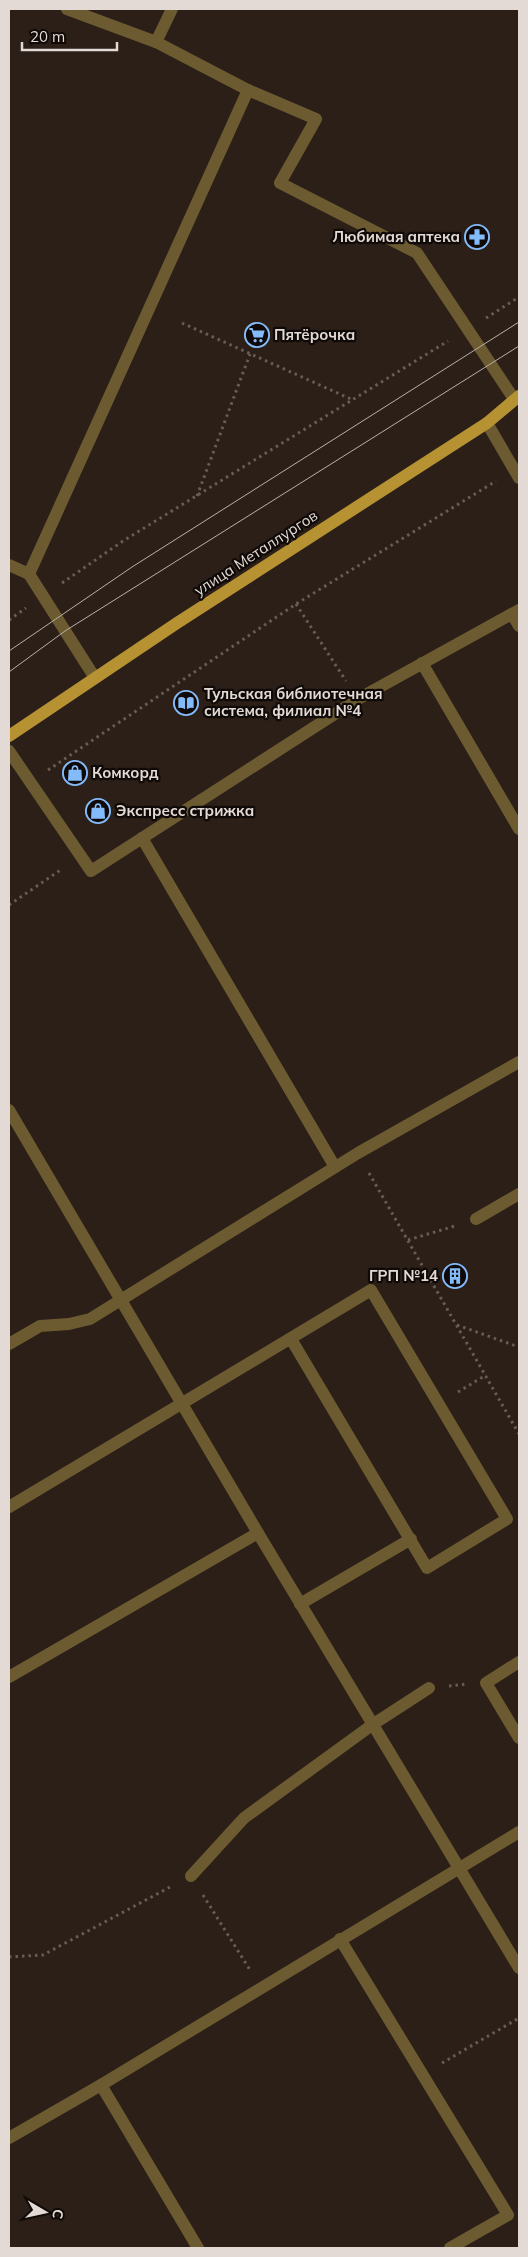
<svg xmlns="http://www.w3.org/2000/svg" width="528" height="2257" font-family="Mulish,sans-serif">
	<rect width="100%" height="100%" fill="#2b1f17"/>
	<g fill="none" stroke-linecap="round" stroke-linejoin="round">
		<g stroke="#685d56" stroke-width="3" stroke-dasharray="2.5 4" stroke-linecap="butt">
			<polyline points="486,318 519,297"/>
			<polyline points="182,323 353,400"/>
			<polyline points="197,496 250,354"/>
			<polyline points="62,583 123,541 448,341"/>
			<polyline points="296,604 346,681"/>
			<polyline points="9,620 26,608"/>
			<polyline points="48,770 296,604 496,481"/>
			<polyline points="9,905 62,869"/>
			<polyline points="369,1173 519,1434"/>
			<polyline points="408,1240 455,1226"/>
			<polyline points="457,1325 519,1347"/>
			<polyline points="458,1392 486,1375"/>
			<polyline points="449,1686 466,1684"/>
			<polyline points="203,1895 250,1970"/>
			<polyline points="9,1957 43,1955 172,1886"/>
			<polyline points="442,2063 519,2018"/>
		</g>
		<g stroke="#6c5b31" stroke-width="12">
			<polyline points="67,9 156,42 248,90 316,119 280,183 417,253 514,399"/>
			<polyline points="156,42 172,9"/>
			<polyline points="487,423 519,478"/>
			<polyline points="9,565 29,574 95,678"/>
			<polyline points="29,574 248,90"/>
			<polyline points="512,614 519,626"/>
			<polyline points="422,663 519,829"/>
			<polyline points="9,751 91,871 358,699 519,610"/>
			<polyline points="142,838 335,1167"/>
			<polyline points="9,1110 258,1533 519,1968"/>
			<polyline points="476,1219 519,1194"/>
			<polyline points="9,1344 40,1326 69,1324 90,1319 358,1153 519,1062"/>
			<polyline points="9,1507 371,1290 507,1519 427,1568 291,1339"/>
			<polyline points="300,1604 411,1539"/>
			<polyline points="519,1662 486,1683 519,1738"/>
			<polyline points="9,1677 258,1533"/>
			<polyline points="191,1876 244,1818 372,1725 429,1688"/>
			<polyline points="340,1939 508,2215 450,2248"/>
			<polyline points="101,2085 198,2248"/>
			<polyline points="9,2138 101,2085 519,1832"/>
		</g>
		<polyline stroke="#b79232" stroke-width="12" points="9,736 177,623 487,423 519,396"/>
		<g stroke="#bab0aa" stroke-width="1">
			<polyline points="9,651 132,567 519,322"/>
			<polyline points="9,672 65,631 519,346"/>
		</g>
	</g>
	<defs>
		<symbol id="pharmacy-ring" viewBox="-11 -11 22 22"><circle r="9.5" fill="#0f0a07" stroke="#84bcfb" stroke-width="1.5"/><path d="M-2-6h4v4h4v4h-4v4h-4v-4h-4v-4h4Z" fill="#84bcfb"/></symbol>
		<symbol id="supermarket-ring" viewBox="-11 -11 22 22"><circle r="9.5" fill="#0f0a07" stroke="#84bcfb" stroke-width="1.5"/><path d="M-6-5.5h2.5l.6 2H6L4.5 2H-2.5L-4.4-4H-6ZM-1.5 3.2a1.3 1.3 0 1 0 .1 0ZM3 3.2a1.3 1.3 0 1 0 .1 0Z" fill="#84bcfb"/></symbol>
		<symbol id="library-ring" viewBox="-11 -11 22 22"><circle r="9.5" fill="#0f0a07" stroke="#84bcfb" stroke-width="1.5"/><path d="M-6-4Q-3-5.5-.7-3.5V5Q-3 3-6 4ZM6-4Q3-5.5 .7-3.5V5Q3 3 6 4Z" fill="#84bcfb"/></symbol>
		<symbol id="shop-ring" viewBox="-11 -11 22 22"><circle r="9.5" fill="#0f0a07" stroke="#84bcfb" stroke-width="1.5"/><path d="M-5-2.5h2.3a2.7 3.5 0 0 1 5.4 0H5L5.5 6h-11ZM-1.5-2.5h3a1.5 2.3 0 0 0-3 0Z" fill="#84bcfb"/></symbol>
		<symbol id="building-ring" viewBox="-11 -11 22 22"><circle r="9.5" fill="#0f0a07" stroke="#84bcfb" stroke-width="1.5"/><path d="M-4-6H4V6H1V3H-1V6H-4ZM-2.5-4.3h1.7v1.8h-1.7ZM.8-4.3h1.7v1.8H.8ZM-2.5-1h1.7V.8h-1.7ZM.8-1h1.7V.8H.8Z" fill="#84bcfb"/></symbol>
	</defs>
	<g fill-rule="evenodd">
		<use href="#pharmacy-ring" x="463" y="223" width="28" height="28"/>
		<use href="#supermarket-ring" x="243" y="321" width="28" height="28"/>
		<use href="#library-ring" x="172" y="689" width="28" height="28"/>
		<use href="#shop-ring" x="61" y="759" width="28" height="28"/>
		<use href="#shop-ring" x="84" y="797" width="28" height="28"/>
		<use href="#building-ring" x="441" y="1262" width="28" height="28"/>
	</g>
	<g text-anchor="middle" stroke-width="4.5" stroke-linejoin="round" paint-order="stroke">
		<g font-size="15" font-weight="bold" fill="#e3dad5" stroke="#0f0a07" text-anchor="start">
			<text x="460" y="242" text-anchor="end">Любимая аптека</text>
			<text x="274" y="340">Пятёрочка</text>
			<text x="204" y="699">Тульская библиотечная<tspan x="204" dy="17">система, филиал №4</tspan></text>
			<text x="92" y="778">Комкорд</text>
			<text x="116" y="816">Экспресс стрижка</text>
			<text x="438" y="1281" text-anchor="end">ГРП №14</text>
		</g>
		<g font-size="15" fill="#e3dad5" stroke="#0f0a07">
			<text transform="translate(256 553) rotate(-33)" y="5">улица Металлургов</text>
		</g>
	</g>
	<rect width="528" height="2257" fill="none" stroke="#e3dad5" stroke-width="20"/>
	<g transform="translate(45 2212) rotate(99)" stroke="#0f0a07" stroke-width="4" paint-order="stroke">
	<path d="M0-4L9 19L0 12L-9 19Z" fill="#e3dad5"/>
	<text y="-8" font-size="14" font-weight="bold" text-anchor="middle" fill="#e3dad5">С</text>
	</g>
	<path d="M22 42v8h95v-8" fill="none" stroke="#e3dad5" stroke-width="2.5"/>
	<text x="30" y="42" font-size="15" fill="#e3dad5" stroke="#0f0a07" stroke-width="4" paint-order="stroke">20 m</text>
</svg>
